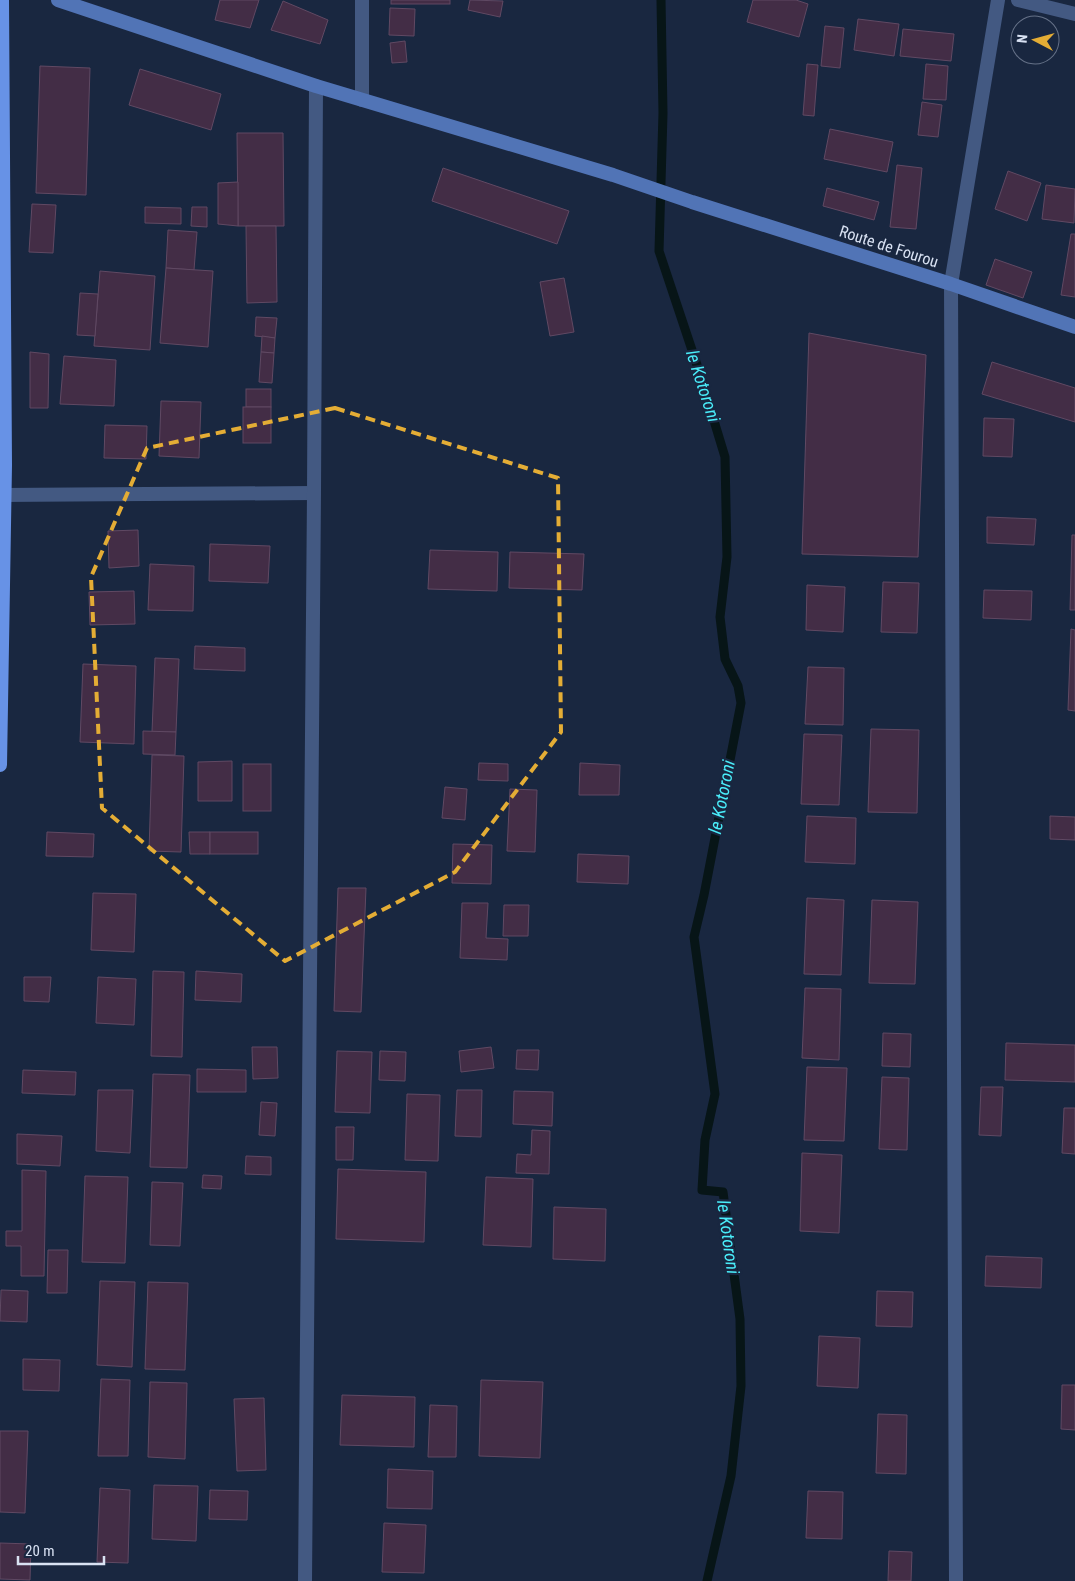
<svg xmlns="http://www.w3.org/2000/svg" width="1075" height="1581" font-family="'Roboto Condensed',sans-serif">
	<rect width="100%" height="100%" fill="#192740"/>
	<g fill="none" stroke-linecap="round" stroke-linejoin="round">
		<polyline stroke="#071517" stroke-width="9" points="661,0 663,113 659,251 698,368 725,457 727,557 720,617 725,659 738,686 741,703 704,895 694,937 715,1094 705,1140 702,1190 723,1192 740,1319 741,1386 731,1476 707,1581"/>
	</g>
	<g fill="#432d46" stroke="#604963">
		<polygon points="220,0 259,0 250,28 215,20"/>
		<rect x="391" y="0" width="59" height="4"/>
		<polygon points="470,0 503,1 500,17 468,10"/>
		<polygon points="753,0 796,0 808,4 799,37 747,22"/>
		<polygon points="283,1 328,20 320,44 271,30"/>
		<polygon points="390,8 415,9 414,36 389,35"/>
		<polygon points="858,19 899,24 894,56 854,50"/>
		<polygon points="825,26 844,28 840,68 821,66"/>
		<polygon points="903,29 954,34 951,61 900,56"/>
		<polygon points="405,41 407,62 392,63 390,43"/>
		<polygon points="807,64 818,65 814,116 803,115"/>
		<polygon points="926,64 948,66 946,100 923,99"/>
		<polygon points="40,66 90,68 86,195 36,193"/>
		<polygon points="140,69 221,94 211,130 129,105"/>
		<polygon points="922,102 942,105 938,137 918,135"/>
		<polygon points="830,129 893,142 887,172 824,159"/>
		<polygon points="237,133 283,133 284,226 238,226"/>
		<polygon points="897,165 922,168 916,229 890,227"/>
		<polygon points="443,168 569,211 557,244 432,201"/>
		<polygon points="1008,171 1041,183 1027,221 995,209"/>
		<polygon points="238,182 238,226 218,224 218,183"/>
		<polygon points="1046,185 1075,189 1074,223 1042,219"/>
		<polygon points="827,188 879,202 874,220 823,206"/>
		<polygon points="32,204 56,205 53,253 29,252"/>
		<polygon points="145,207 181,208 181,224 145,223"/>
		<polygon points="192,207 207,207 207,227 191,226"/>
		<polygon points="246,226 276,226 277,302 247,303"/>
		<polygon points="168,230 197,232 194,270 166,268"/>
		<polygon points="1071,234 1075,234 1075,297 1061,295"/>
		<polygon points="995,259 1032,272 1023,298 986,285"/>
		<polygon points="166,268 213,271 208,347 160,343"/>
		<polygon points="100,271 155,276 150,350 94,346"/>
		<polygon points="564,278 574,332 550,336 540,282"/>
		<polygon points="80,293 98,294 95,336 77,335"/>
		<polygon points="256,317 277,318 275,338 255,336"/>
		<polygon points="809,333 926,355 918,557 802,554"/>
		<polygon points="262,336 275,338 274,353 261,352"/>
		<polygon points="30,352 49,354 48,408 30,408"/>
		<polygon points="261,352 274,353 272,383 259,382"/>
		<polygon points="64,356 116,360 114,406 60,404"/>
		<polygon points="992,362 1075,388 1075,422 982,394"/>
		<rect x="246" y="389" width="25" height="18"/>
		<polygon points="161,401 201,402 199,458 159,456"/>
		<rect x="243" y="407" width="28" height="36"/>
		<polygon points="984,418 1014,419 1012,457 983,456"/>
		<polygon points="105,425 147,426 146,459 104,458"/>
		<polygon points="987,517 1036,519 1034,545 987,543"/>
		<polygon points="138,530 139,566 109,568 108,531"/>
		<polygon points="1072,535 1075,535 1075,610 1070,610"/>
		<polygon points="210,544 270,546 268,583 209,581"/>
		<polygon points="430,550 498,552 497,591 428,589"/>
		<polygon points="510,552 584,554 582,590 509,588"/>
		<polygon points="150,564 194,566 193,611 148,610"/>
		<polygon points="883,582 919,583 917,633 881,632"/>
		<polygon points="807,585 845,587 843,632 806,630"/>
		<polygon points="984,590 1032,591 1031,620 983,618"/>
		<polygon points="134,591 135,624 90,625 89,592"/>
		<polygon points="1071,629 1075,630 1075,711 1068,710"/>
		<polygon points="195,646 245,648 245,671 194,669"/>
		<polygon points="155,658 179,659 176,732 152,732"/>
		<polygon points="83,664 136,666 134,744 80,742"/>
		<polygon points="808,667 844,668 843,725 805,724"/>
		<polygon points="871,729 919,730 917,813 868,812"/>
		<polygon points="143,731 176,732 175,755 143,754"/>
		<polygon points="804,734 842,735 839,805 801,804"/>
		<polygon points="152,755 184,756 181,852 149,851"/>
		<polygon points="232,761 232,801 198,801 198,762"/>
		<polygon points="479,763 508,764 508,781 478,780"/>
		<polygon points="580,763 620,765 619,795 579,795"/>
		<rect x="243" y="764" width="28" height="47"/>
		<polygon points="445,787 467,789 465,820 442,818"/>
		<polygon points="510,789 537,790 535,852 507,851"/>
		<polygon points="807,816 856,818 855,864 805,862"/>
		<polygon points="1050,816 1075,817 1075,840 1050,839"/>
		<polygon points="47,832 94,834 93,857 46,856"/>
		<polygon points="189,832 210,832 210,854 190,854"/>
		<rect x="210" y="832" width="48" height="22"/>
		<polygon points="453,844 492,845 491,884 452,883"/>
		<polygon points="578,854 629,856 628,884 577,882"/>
		<polygon points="338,888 366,888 361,1012 334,1011"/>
		<polygon points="93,893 136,894 134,952 91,950"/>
		<polygon points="807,898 844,900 841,975 804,974"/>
		<polygon points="872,900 918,902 915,984 869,983"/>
		<polygon points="462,903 488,903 486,938 508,939 507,960 460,958"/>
		<polygon points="504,905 529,905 528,936 503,936"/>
		<polygon points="153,971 184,972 182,1057 151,1056"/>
		<polygon points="196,971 242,974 241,1002 195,1000"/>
		<polygon points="24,977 51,977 49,1002 24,1001"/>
		<polygon points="98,977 136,979 134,1025 96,1023"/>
		<polygon points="805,988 841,989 839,1060 802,1058"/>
		<polygon points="883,1033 911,1034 910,1067 882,1066"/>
		<polygon points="1006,1043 1075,1045 1075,1082 1005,1080"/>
		<polygon points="252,1047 277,1047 278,1078 253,1079"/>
		<polygon points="491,1047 494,1068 461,1072 459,1051"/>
		<polygon points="517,1050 539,1050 538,1070 516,1069"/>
		<polygon points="337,1051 372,1052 370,1113 335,1112"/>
		<polygon points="380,1051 406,1052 405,1081 379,1080"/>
		<polygon points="807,1067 847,1068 844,1141 804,1140"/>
		<polygon points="197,1069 246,1070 246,1092 197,1092"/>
		<polygon points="23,1070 76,1072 75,1095 22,1093"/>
		<polygon points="153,1074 190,1075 187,1168 150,1167"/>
		<polygon points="882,1077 909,1078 907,1150 879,1149"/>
		<polygon points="981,1087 1003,1087 1001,1136 979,1135"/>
		<polygon points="98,1090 133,1090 130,1153 96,1151"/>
		<polygon points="457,1090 482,1090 481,1137 455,1136"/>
		<polygon points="514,1091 553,1092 552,1126 513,1124"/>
		<polygon points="407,1094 440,1095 438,1161 405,1160"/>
		<polygon points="261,1102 277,1103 275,1136 259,1135"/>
		<polygon points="1064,1108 1075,1108 1075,1154 1062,1153"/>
		<polygon points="336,1127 354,1127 353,1160 336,1160"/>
		<polygon points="532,1130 550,1131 549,1174 516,1173 517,1154 531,1155"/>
		<polygon points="17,1134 62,1136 60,1166 17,1164"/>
		<polygon points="802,1153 842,1155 839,1233 800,1231"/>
		<polygon points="246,1156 271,1157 271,1175 245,1174"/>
		<polygon points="338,1169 426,1172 424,1242 336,1239"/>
		<polygon points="22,1170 46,1171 44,1276 21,1276 21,1246 6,1246 6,1231 22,1231"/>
		<polygon points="203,1175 222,1176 221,1189 202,1188"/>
		<polygon points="85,1176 128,1177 125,1263 82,1262"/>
		<polygon points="486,1177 533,1179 531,1247 483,1245"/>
		<polygon points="152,1182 183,1183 180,1246 150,1245"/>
		<polygon points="554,1207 606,1209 605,1261 553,1259"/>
		<polygon points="48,1250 68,1250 67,1293 47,1293"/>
		<polygon points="986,1256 1042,1258 1041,1288 985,1286"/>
		<polygon points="100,1281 135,1282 132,1367 97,1365"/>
		<polygon points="148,1282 188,1283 185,1370 145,1369"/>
		<polygon points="1,1290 28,1291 27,1322 0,1321"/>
		<polygon points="877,1291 913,1292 912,1327 876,1326"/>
		<polygon points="819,1336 860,1338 858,1388 817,1386"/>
		<polygon points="23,1359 60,1360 59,1391 23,1390"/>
		<polygon points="101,1379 130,1380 128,1456 98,1456"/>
		<polygon points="481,1380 543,1382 540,1458 479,1456"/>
		<polygon points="150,1382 187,1383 185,1459 148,1457"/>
		<polygon points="1062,1385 1075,1385 1075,1430 1061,1429"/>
		<polygon points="342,1395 415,1397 414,1447 340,1445"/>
		<polygon points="264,1398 266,1470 237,1471 234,1399"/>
		<polygon points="430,1405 457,1406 456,1457 428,1457"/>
		<polygon points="878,1414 907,1415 906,1474 876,1473"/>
		<polygon points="0,1431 28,1431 25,1513 0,1512"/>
		<polygon points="388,1469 433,1471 432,1509 387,1508"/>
		<polygon points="154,1485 198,1486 196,1541 152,1539"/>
		<polygon points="100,1488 130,1490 128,1563 97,1562"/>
		<polygon points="210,1490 248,1491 247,1520 209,1519"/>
		<polygon points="808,1491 843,1492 842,1539 806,1538"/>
		<polygon points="384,1523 426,1525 424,1573 382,1572"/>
		<polygon points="0,1543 31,1544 30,1580 0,1579"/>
		<polygon points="889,1551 912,1552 911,1581 888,1581"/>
	</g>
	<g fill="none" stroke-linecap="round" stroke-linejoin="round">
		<g stroke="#435982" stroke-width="14">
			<polyline points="362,0 362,100"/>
			<polyline points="1018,0 1075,14"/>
			<polyline points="0,495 314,493"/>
			<polyline points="305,1581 314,493 316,86"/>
			<polyline points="956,1581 951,284 998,0"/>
		</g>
		<polyline stroke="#5174b6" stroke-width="14" points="58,0 316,86 613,175 692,202 951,284 1075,327"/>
		<polyline stroke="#6792e6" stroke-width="14" points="0,765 5,465 2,0"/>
	</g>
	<path fill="none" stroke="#e4ad35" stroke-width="4" stroke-dasharray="10 6" stroke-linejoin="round" d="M335 408 558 478 561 732 455 872 285 961 102 808 91 577 147 448Z"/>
	<g text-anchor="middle" stroke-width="4.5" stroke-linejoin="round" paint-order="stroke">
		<g font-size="16" fill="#d9e2f3" stroke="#192740">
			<text transform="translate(889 246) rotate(18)" y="6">Route de Fourou</text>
		</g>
		<g font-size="18" font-style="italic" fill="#4aedfa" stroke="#192740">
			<text transform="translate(703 386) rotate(72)" y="6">le Kotoroni</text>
			<text transform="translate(722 797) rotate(-79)" y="6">le Kotoroni</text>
			<text transform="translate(728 1237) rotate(82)" y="6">le Kotoroni</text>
		</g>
	</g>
	<g transform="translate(1035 40) rotate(276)"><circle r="24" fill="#192740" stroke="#667288"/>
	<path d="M0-4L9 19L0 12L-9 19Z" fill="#e4ad35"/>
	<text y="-8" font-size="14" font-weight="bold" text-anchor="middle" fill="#d9e2f3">N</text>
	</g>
	<path d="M18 1556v8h86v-8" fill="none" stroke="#d9e2f3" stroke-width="2.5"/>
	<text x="25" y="1556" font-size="15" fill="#d9e2f3" stroke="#192740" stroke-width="4" paint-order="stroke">20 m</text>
</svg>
